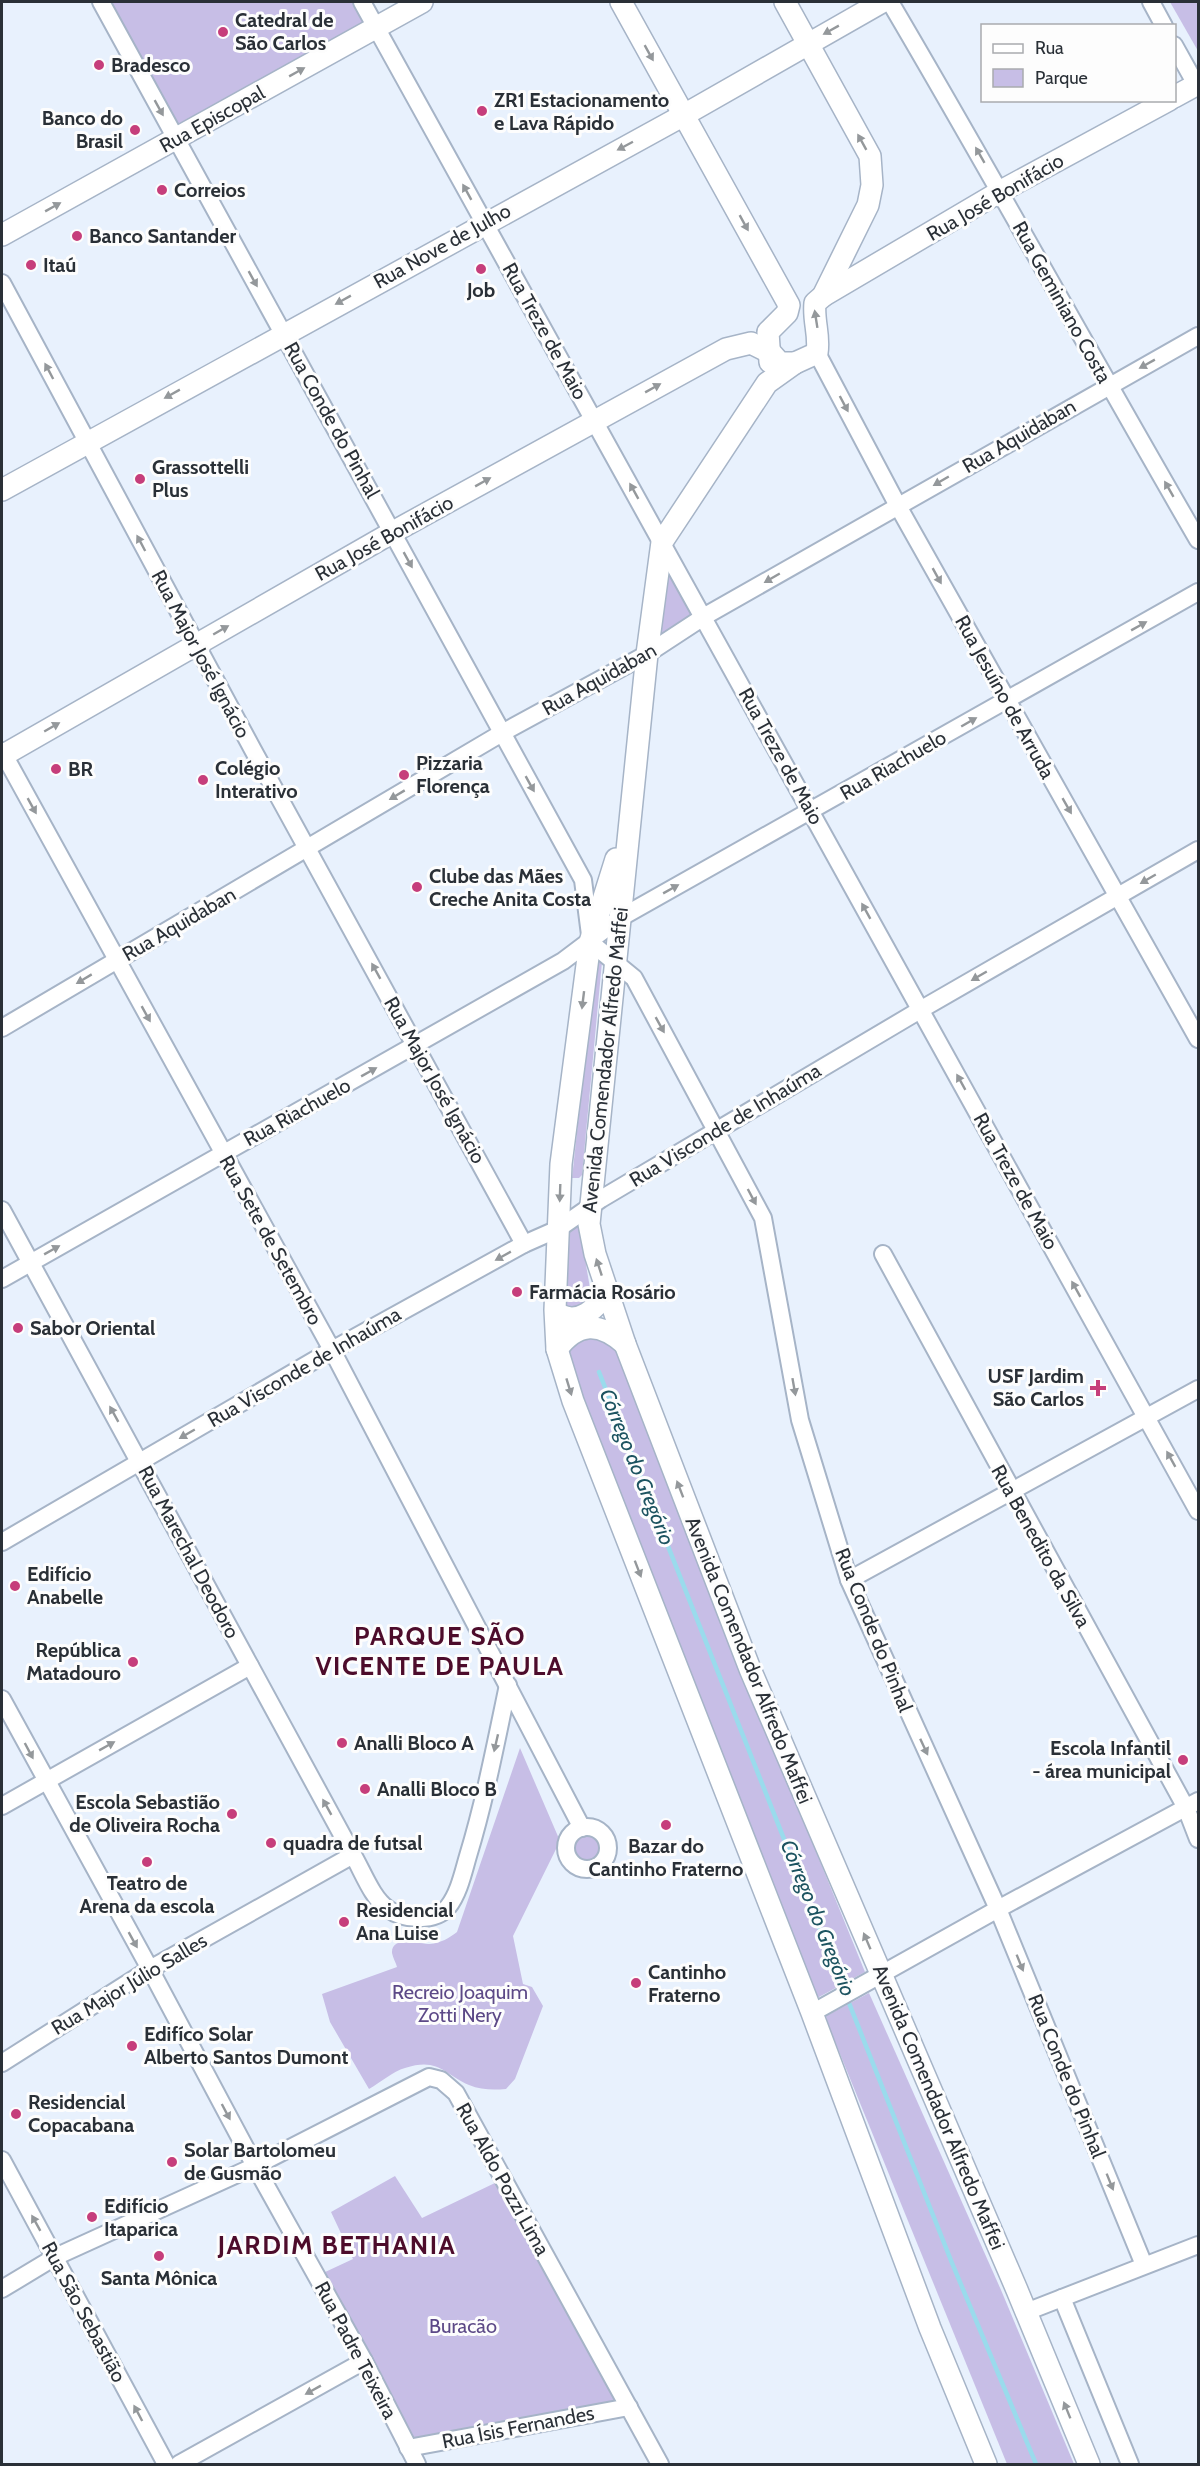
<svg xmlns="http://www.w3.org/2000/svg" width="1200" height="2466" font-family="Cabin,sans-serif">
	<rect width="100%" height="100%" fill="#e8f1fd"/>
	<g fill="#c7bee6">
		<polygon points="109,2 353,2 367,26 179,129"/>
		<polygon points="1170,2 1198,2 1198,51"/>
		<polygon points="662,542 705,616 647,654"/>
		<polygon points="596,959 602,962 582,1175 579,1178 572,1178"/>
		<polygon points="573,1225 578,1226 580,1230 591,1294 585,1308 565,1308 566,1232"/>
		<polygon points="586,1334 613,1342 674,1502 865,1972 819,1997 815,1997 566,1361 568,1347"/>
		<path d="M520 1748 560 1841 513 1936 523 1984 532 1987 543 2006 515 2079 506 2089C493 2090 481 2090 469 2085 444 2074 438 2057 405 2068 393 2071 380 2083 369 2089L330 2022 322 1994 397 1967C396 1963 393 1958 392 1953 391 1935 420 1944 430 1944 441 1943 449 1938 457 1932Z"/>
		<circle cx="587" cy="1849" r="18"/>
		<polygon points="869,1993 1001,2290 1074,2464 1007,2464 827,2022 826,2016"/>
		<polygon points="395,2176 422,2218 497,2182 619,2401 410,2442 323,2273 353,2259 331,2212"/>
	</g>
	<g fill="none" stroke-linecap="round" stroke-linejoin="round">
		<polyline stroke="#9adbec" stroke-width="4.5" points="599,1372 952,2263 1036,2464"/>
		<defs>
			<g id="minor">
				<polyline points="101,2 583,880 590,935"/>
				<polyline points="362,2 1198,1511"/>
				<path d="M890 2C995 180 1094 361 1198 540"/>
				<polyline points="1151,2 1164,26"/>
				<polyline points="1174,45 1198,88"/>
				<polyline points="2,283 253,750 524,1244"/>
				<polyline points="817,353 898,506 1198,1039"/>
				<polyline points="2,751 332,1350 582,1828"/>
				<polyline points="590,942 634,978 763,1218 800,1420 849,1580 998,1909 1144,2265"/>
				<polyline points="2,1028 502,733 647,654 705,616 1198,336"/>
				<path d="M2 1210 353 1855C363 1872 372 1898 388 1909 403 1920 435 1923 448 1907 459 1893 463 1873 468 1856 485 1800 496 1742 508 1685"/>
				<polyline points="883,1254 1186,1808 1198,1839"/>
				<polyline points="2,1279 563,961 620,918 1198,592"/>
				<polyline points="2,1542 332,1350 524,1244 558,1229 601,1199 920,1010 1198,850"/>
				<polyline points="849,1580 1198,1389"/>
				<polyline points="2,1699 150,1969 255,2166 364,2361 417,2464"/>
				<polyline points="2,1806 250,1666"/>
				<circle cx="587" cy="1848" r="21"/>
				<polyline points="812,2013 998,1909 1198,1801"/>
				<polyline points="2,2063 150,1969 353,1855"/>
				<polyline points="2,2160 166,2464"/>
				<polyline points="2,2289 55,2257 255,2166 429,2077 441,2080 456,2093 660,2464"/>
				<polyline points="1062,2298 1130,2464"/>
				<polyline points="1026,2312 1198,2245"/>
				<polyline points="408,2448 629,2407"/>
				<polyline points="179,2464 364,2361"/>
			</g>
			<g id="major">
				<polyline points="621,2 789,305 787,313 768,332 770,362"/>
				<path d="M785 2 870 156 872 185 868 205 823 296 815 303C813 321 820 335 817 353L795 363 767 383 662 542 647 654 589 1224 595 1254 625 1344 750 1669 1017 2290 1089 2464"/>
				<polyline points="1174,97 1198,84"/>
				<polyline points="2,235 422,2"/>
				<polyline points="823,296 1001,191 1169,100"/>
				<polyline points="2,490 684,115 882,2"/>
				<polyline points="2,756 393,532 726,349 751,343 771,353 780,363 795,363"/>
				<polyline points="616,859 590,942 561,1164 555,1310 557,1349 573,1401 812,2013 930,2328 986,2464"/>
				<path d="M560 1315C580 1325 596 1308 607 1293"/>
				<path d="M557 1349C578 1321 600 1322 625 1344"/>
			</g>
		</defs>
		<use href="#minor" stroke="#a6b4c7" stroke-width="20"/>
		<use href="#major" stroke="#a6b4c7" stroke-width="24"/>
		<use href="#minor" stroke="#fff" stroke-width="16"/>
		<use href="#major" stroke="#fff" stroke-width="21"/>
	</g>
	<defs><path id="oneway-solid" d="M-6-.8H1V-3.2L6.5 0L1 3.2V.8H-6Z" transform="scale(1.5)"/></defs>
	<g fill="#94989b">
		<use href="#oneway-solid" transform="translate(831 30) rotate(151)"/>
		<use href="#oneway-solid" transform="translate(649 53) rotate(61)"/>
		<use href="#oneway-solid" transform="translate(297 72) rotate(-29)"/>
		<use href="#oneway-solid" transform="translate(159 108) rotate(61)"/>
		<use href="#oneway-solid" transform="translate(862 142) rotate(-119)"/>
		<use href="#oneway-solid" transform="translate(625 146) rotate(152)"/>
		<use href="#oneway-solid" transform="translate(980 155) rotate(-120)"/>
		<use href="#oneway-solid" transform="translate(467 192) rotate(-119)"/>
		<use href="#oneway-solid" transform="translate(53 207) rotate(-29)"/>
		<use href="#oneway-solid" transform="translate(744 223) rotate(61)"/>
		<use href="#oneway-solid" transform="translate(253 279) rotate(61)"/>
		<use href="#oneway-solid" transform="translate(343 300) rotate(151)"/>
		<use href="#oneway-solid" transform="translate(816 319) rotate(-99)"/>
		<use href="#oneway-solid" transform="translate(1147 364) rotate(151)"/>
		<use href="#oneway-solid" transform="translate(49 371) rotate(-118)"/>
		<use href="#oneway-solid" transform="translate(653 388) rotate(-29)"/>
		<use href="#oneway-solid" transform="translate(172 394) rotate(151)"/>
		<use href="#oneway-solid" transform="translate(844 404) rotate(62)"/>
		<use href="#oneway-solid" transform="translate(941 481) rotate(150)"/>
		<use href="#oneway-solid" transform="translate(483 482) rotate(-29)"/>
		<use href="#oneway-solid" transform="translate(1169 489) rotate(-120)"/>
		<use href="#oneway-solid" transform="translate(634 491) rotate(-119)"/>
		<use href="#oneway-solid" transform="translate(141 543) rotate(-118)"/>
		<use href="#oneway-solid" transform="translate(408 560) rotate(61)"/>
		<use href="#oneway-solid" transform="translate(937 576) rotate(61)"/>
		<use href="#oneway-solid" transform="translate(772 578) rotate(150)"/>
		<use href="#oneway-solid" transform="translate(1139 626) rotate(-29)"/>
		<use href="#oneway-solid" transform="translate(221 630) rotate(-30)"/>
		<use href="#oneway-solid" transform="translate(969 722) rotate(-30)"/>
		<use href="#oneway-solid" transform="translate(52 727) rotate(-30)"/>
		<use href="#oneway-solid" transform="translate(530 784) rotate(61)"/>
		<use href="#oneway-solid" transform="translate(397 795) rotate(149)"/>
		<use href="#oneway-solid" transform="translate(32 806) rotate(61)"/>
		<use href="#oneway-solid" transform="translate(1067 806) rotate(60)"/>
		<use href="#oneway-solid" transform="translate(1148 879) rotate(150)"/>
		<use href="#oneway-solid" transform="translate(671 889) rotate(-29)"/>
		<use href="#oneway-solid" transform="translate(866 911) rotate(-119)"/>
		<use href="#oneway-solid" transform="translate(376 971) rotate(-119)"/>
		<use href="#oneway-solid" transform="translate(979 976) rotate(150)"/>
		<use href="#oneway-solid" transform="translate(84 979) rotate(149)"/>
		<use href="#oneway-solid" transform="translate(583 1000) rotate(97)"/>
		<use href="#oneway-solid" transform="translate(146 1014) rotate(61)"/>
		<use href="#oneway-solid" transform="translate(660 1025) rotate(61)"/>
		<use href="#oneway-solid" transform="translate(369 1072) rotate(-29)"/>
		<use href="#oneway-solid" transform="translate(961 1082) rotate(-119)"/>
		<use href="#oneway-solid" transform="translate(560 1193) rotate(92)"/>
		<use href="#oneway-solid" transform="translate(752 1197) rotate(62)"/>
		<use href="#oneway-solid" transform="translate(52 1250) rotate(-29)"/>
		<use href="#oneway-solid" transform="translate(503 1256) rotate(151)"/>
		<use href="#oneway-solid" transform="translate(599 1267) rotate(-108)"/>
		<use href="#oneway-solid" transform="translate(1076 1289) rotate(-119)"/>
		<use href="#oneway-solid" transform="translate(569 1387) rotate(73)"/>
		<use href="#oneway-solid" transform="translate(794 1387) rotate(80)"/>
		<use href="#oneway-solid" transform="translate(114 1414) rotate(-119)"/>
		<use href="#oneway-solid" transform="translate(187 1434) rotate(150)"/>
		<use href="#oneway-solid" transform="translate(1171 1459) rotate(-119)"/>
		<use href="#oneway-solid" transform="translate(680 1489) rotate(-111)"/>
		<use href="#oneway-solid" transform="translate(638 1569) rotate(69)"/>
		<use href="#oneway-solid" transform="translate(496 1743) rotate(103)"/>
		<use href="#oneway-solid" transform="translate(107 1746) rotate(-29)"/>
		<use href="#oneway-solid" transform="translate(924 1747) rotate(65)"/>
		<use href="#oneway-solid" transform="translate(29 1751) rotate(62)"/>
		<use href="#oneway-solid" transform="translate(327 1807) rotate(-119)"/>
		<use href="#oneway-solid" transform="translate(133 1940) rotate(61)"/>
		<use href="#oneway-solid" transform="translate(867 1941) rotate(-113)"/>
		<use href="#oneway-solid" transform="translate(1020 1963) rotate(68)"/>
		<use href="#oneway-solid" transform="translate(226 2112) rotate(62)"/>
		<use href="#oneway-solid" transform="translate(1110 2182) rotate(68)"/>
		<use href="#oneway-solid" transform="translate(36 2223) rotate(-119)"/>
		<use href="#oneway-solid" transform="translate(313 2390) rotate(151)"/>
		<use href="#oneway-solid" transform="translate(1067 2410) rotate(-112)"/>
		<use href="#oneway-solid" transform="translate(138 2413) rotate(-118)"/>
	</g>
	<g fill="#c63e7b" stroke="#fdfdfd" stroke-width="2">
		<circle cx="223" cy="32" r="6"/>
		<circle cx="99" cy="65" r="6"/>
		<circle cx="482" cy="111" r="6"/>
		<circle cx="135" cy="130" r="6"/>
		<circle cx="162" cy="190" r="6"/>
		<circle cx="77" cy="236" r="6"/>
		<circle cx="31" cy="265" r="6"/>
		<circle cx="481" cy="269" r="6"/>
		<circle cx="140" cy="479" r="6"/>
		<circle cx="56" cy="769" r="6"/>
		<circle cx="404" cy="775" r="6"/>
		<circle cx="203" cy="780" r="6"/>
		<circle cx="417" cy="887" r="6"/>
		<circle cx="517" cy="1292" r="6"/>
		<circle cx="18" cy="1328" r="6"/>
		<path d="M1095 1379h6v6h6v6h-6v6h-6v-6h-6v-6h6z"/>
		<circle cx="15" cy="1586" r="6"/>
		<circle cx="133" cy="1662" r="6"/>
		<circle cx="342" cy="1743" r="6"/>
		<circle cx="1183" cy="1760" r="6"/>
		<circle cx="365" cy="1789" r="6"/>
		<circle cx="232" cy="1814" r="6"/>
		<circle cx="666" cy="1825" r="6"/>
		<circle cx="271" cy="1843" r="6"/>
		<circle cx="147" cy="1862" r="6"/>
		<circle cx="344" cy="1922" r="6"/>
		<circle cx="636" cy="1983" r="6"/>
		<circle cx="132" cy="2046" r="6"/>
		<circle cx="16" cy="2114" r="6"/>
		<circle cx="172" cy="2162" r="6"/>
		<circle cx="92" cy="2217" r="6"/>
		<circle cx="159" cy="2256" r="6"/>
	</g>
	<g text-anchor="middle" stroke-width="6" stroke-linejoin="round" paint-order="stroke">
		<g font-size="20" font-weight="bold" fill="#2a3037" stroke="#fdfdfd" text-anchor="start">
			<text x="235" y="27">Catedral de<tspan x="235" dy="23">São Carlos</tspan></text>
			<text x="111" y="72">Bradesco</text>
			<text x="494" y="107">ZR1 Estacionamento<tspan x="494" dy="23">e Lava Rápido</tspan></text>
			<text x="123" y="125" text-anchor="end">Banco do<tspan x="123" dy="23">Brasil</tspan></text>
			<text x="174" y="197">Correios</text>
			<text x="89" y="243">Banco Santander</text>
			<text x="43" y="272">Itaú</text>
			<text x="481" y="297" text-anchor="middle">Job</text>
			<text x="152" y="474">Grassottelli<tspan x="152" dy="23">Plus</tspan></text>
			<text x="416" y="770">Pizzaria<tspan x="416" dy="23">Florença</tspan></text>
			<text x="215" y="775">Colégio<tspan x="215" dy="23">Interativo</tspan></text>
			<text x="68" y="776">BR</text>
			<text x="429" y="883">Clube das Mães<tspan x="429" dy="23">Creche Anita Costa</tspan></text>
			<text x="529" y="1299">Farmácia Rosário</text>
			<text x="30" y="1335">Sabor Oriental</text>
			<text x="1084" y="1383" text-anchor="end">USF Jardim<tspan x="1084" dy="23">São Carlos</tspan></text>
			<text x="27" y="1581">Edifício<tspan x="27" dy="23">Anabelle</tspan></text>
			<text x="121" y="1657" text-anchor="end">República<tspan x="121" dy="23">Matadouro</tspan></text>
			<text x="354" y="1750">Analli Bloco A</text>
			<text x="1171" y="1755" text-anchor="end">Escola Infantil<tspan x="1171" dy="23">- área municipal</tspan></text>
			<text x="377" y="1796">Analli Bloco B</text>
			<text x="220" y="1809" text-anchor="end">Escola Sebastião<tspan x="220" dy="23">de Oliveira Rocha</tspan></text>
			<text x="283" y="1850">quadra de futsal</text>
			<text x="666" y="1853" text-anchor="middle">Bazar do<tspan x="666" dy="23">Cantinho Fraterno</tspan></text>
			<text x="147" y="1890" text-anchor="middle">Teatro de<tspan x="147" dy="23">Arena da escola</tspan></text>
			<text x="356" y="1917">Residencial<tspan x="356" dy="23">Ana Luise</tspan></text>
			<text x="648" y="1979">Cantinho<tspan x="648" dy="23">Fraterno</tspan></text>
			<text x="144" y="2041">Edifíco Solar<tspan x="144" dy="23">Alberto Santos Dumont</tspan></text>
			<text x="28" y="2109">Residencial<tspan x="28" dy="23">Copacabana</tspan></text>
			<text x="184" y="2157">Solar Bartolomeu<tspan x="184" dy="23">de Gusmão</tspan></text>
			<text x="104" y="2213">Edifício<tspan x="104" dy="23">Itaparica</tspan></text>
			<text x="159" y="2285" text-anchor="middle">Santa Mônica</text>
		</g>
		<g font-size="20" fill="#2a3037" stroke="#fdfdfd">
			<text transform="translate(212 119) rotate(-29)" y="7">Rua Episcopal</text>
			<text transform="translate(995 197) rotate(-30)" y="7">Rua José Bonifácio</text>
			<text transform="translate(442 246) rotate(-29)" y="7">Rua Nove de Julho</text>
			<text transform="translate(1062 302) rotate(61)" y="7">Rua Geminiano Costa</text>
			<text transform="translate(545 331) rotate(61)" y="7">Rua Treze de Maio</text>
			<text transform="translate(332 420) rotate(61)" y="7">Rua Conde do Pinhal</text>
			<text transform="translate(1019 436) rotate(-30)" y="7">Rua Aquidaban</text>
			<text transform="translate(384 538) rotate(-29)" y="7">Rua José Bonifácio</text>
			<text transform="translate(201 654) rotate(62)" y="7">Rua Major José Ignácio</text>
			<text transform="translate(599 679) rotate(-29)" y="7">Rua Aquidaban</text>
			<text transform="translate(1005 697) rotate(61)" y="7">Rua Jesuíno de Arruda</text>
			<text transform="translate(781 756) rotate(61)" y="7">Rua Treze de Maio</text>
			<text transform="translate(893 765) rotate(-30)" y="7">Rua Riachuelo</text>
			<text transform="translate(179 924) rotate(-30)" y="7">Rua Aquidaban</text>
			<text transform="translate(605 1060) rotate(-84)" y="7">Avenida Comendador Alfredo Maffei</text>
			<text transform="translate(435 1080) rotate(61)" y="7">Rua Major José Ignácio</text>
			<text transform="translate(297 1112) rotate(-29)" y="7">Rua Riachuelo</text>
			<text transform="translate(725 1125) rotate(-31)" y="7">Rua Visconde de Inhaúma</text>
			<text transform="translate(1016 1181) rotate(61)" y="7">Rua Treze de Maio</text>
			<text transform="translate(271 1240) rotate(61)" y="7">Rua Sete de Setembro</text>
			<text transform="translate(304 1367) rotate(-30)" y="7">Rua Visconde de Inhaúma</text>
			<text transform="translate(1041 1546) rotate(61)" y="7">Rua Benedito da Silva</text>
			<text transform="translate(189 1552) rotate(62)" y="7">Rua Marechal Deodoro</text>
			<text transform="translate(874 1630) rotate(68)" y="7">Rua Conde do Pinhal</text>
			<text transform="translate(749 1660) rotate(68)" y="7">Avenida Comendador Alfredo Maffei</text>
			<text transform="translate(129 1984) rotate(-31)" y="7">Rua Major Júlio Salles</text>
			<text transform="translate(1067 2076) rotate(68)" y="7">Rua Conde do Pinhal</text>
			<text transform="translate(939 2107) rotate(67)" y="7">Avenida Comendador Alfredo Maffei</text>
			<text transform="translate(503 2179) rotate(61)" y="7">Rua Aldo Pozzi Lima</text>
			<text transform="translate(84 2312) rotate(62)" y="7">Rua São Sebastião</text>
			<text transform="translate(356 2350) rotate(62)" y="7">Rua Padre Teixeira</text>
			<text transform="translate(518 2427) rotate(-11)" y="7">Rua Ísis Fernandes</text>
		</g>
		<g font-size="20" fill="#5c4987" stroke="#fdfdfd">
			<text x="460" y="1999">Recreio Joaquim<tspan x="460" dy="23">Zotti Nery</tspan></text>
			<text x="463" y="2333">Buracão</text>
		</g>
		<g font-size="21" font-style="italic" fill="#1c5360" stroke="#fdfdfd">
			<text transform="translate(637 1467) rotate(68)" y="7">Córrego do Gregório</text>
			<text transform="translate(818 1918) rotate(68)" y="7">Córrego do Gregório</text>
		</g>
		<g font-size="26" font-weight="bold" letter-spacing="1.5" fill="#4d0c2b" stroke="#fdfdfd">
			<text x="440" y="1645">PARQUE SÃO<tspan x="440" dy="30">VICENTE DE PAULA</tspan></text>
			<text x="337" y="2254">JARDIM BETHANIA</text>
		</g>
	</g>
	<rect width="1200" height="2466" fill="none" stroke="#2a3037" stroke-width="6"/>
	<rect x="981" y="24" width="195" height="78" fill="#fdfdfd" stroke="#a9abae" stroke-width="1.5"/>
	<rect x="993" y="44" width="30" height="9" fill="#ffffff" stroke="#a9abae" stroke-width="1.5"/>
	<text x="1035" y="54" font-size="18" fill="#2a3037">Rua</text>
	<rect x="993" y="69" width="30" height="18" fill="#c7bee6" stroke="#a9abae" stroke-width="1.5"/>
	<text x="1035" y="84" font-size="18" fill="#2a3037">Parque</text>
</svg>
